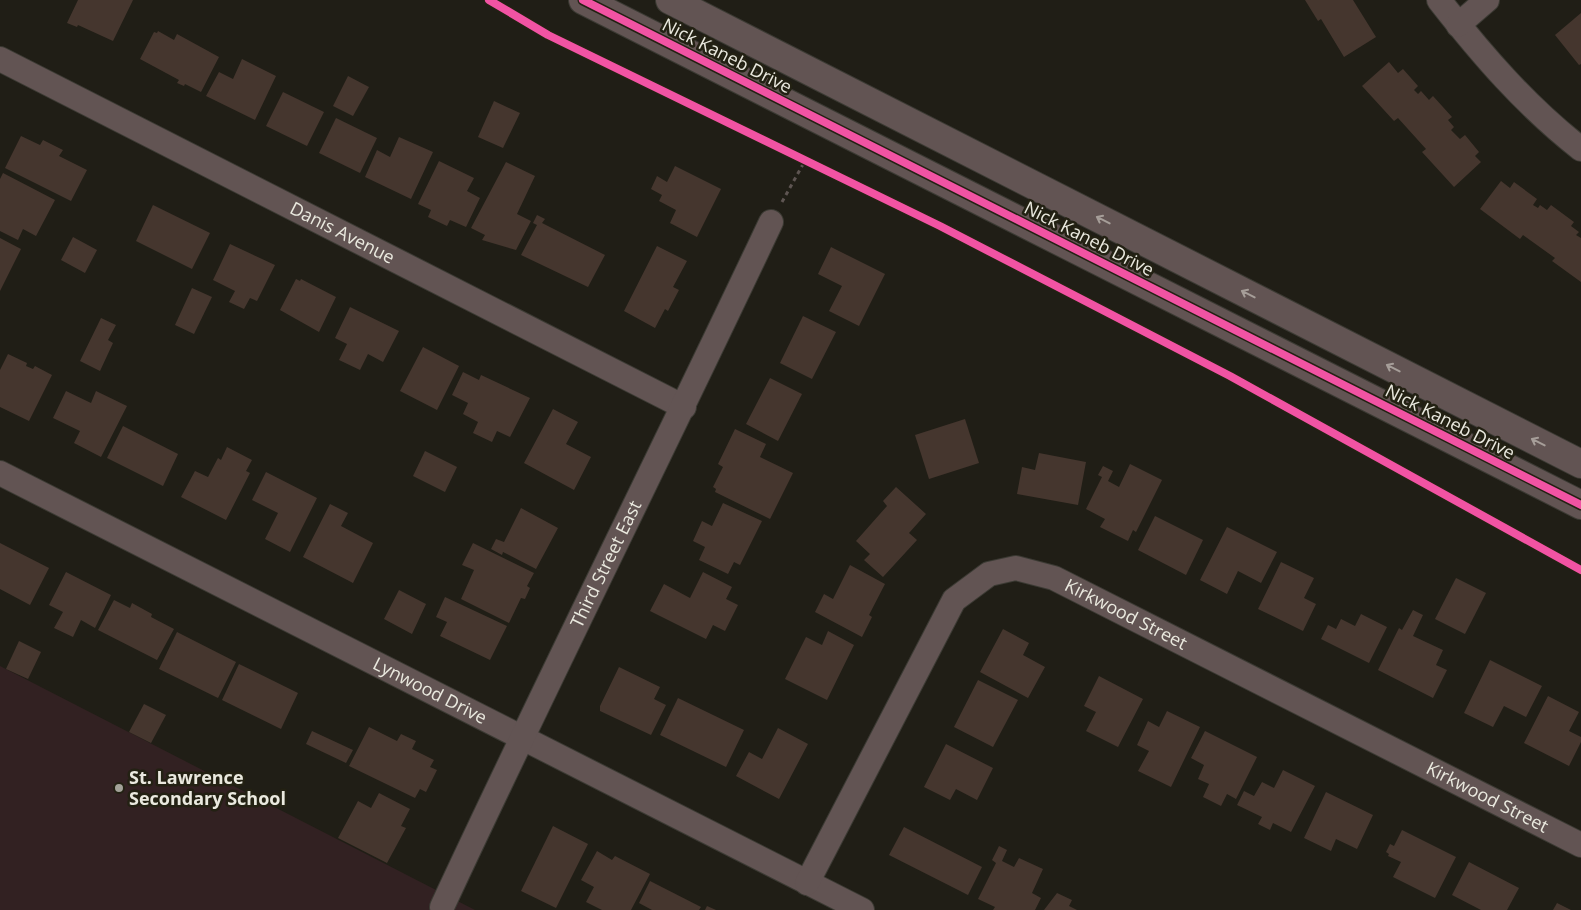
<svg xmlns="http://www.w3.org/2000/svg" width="1581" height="910" font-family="'Open Sans',sans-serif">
	<rect width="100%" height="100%" fill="#201e16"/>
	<polygon fill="#322122" points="0,666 475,910 0,910"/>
	<g fill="#45362e">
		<polygon points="78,0 133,0 113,41 78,25 77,27 67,23"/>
		<polygon points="1305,0 1353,0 1376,37 1344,57 1321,19 1318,21"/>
		<polygon points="1581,13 1581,64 1579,65 1555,35"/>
		<polygon points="158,31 174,40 177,34 219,57 201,92 185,84 184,86 177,83 179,80 140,59 154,32 157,33"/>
		<polygon points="242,59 276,76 255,120 206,96 219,72 233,79"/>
		<polygon points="1389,62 1398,73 1403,69 1418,86 1414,90 1418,94 1421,91 1429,100 1433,96 1452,117 1448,120 1454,127 1451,130 1460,139 1465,135 1479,152 1475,156 1481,162 1454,187 1422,152 1426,149 1398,118 1394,121 1362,86"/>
		<polygon points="348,76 369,87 353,116 333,106"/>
		<polygon points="283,92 324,112 307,146 266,126"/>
		<polygon points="494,101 520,113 503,148 478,137"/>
		<polygon points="336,118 377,138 360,173 319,153"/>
		<polygon points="21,136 40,145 43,140 63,150 59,156 87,170 71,201 5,168"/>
		<polygon points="399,137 433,152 411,199 365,177 377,150 390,157"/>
		<polygon points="439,161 474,178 467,191 480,198 466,227 450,220 447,226 428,217 431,210 418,204"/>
		<polygon points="506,162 535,176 517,214 531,221 516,250 482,240 485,235 471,228"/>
		<polygon points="675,166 721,189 697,237 670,223 676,210 659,201 662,195 651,189 657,176 667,182"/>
		<polygon points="3,173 55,200 36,236 23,229 18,240 0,231 0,179"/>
		<polygon points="1501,181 1510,188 1514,182 1537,199 1533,205 1538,208 1540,205 1547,210 1551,205 1574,222 1571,226 1579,232 1576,235 1581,238 1581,282 1552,261 1555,258 1523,235 1520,239 1480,209"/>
		<polygon points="153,205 210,233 192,269 136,241"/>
		<polygon points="537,215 545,219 542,223 605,255 588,287 521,255 537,225 533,223"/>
		<polygon points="73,237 97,250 85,273 61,260"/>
		<polygon points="0,238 21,249 0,291"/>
		<polygon points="230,244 275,265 257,301 250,298 244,309 229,302 235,291 213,280"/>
		<polygon points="657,246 687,261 673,287 679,290 668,311 665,309 655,328 624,311"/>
		<polygon points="831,247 885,274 859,326 829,311 842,286 818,274"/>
		<polygon points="296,279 300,281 301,279 336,297 319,332 280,310"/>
		<polygon points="192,288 212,297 194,334 175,325"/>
		<polygon points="350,307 399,331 383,362 368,354 360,370 339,360 347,344 335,338"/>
		<polygon points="803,316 836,332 812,379 780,363"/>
		<polygon points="101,318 116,325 108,340 113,343 100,371 80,361"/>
		<polygon points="423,347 459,366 437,410 400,391"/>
		<polygon points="8,354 27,363 26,366 33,369 35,366 52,375 29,421 0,407 0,370"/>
		<polygon points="463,372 479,380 481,375 530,398 510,437 497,431 492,442 473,433 478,422 463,414 468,403 452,395"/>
		<polygon points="770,378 802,394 778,441 746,424"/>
		<polygon points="66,391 91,403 96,391 127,406 101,457 74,443 80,431 53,418"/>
		<polygon points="553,409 578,422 566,444 591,457 574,490 524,463"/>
		<polygon points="965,419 979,463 929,479 915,435"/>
		<polygon points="123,426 178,454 163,486 107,458"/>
		<polygon points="735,429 766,444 760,457 793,473 770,519 715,492 716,489 713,487 723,467 718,464"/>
		<polygon points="227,447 252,460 246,471 250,473 226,520 181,497 195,471 208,477 218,458 221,460"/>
		<polygon points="425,451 457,467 445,492 413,476"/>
		<polygon points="1039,453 1086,462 1078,505 1017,494 1022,467 1035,470"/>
		<polygon points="1130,464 1162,480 1136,532 1133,530 1128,541 1100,527 1105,519 1086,509 1102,477 1098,475 1103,466 1113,471 1108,481 1119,487"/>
		<polygon points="266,472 317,498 290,552 265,539 278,513 252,500"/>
		<polygon points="896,487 926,514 909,533 917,540 883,577 864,560 870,554 856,541 887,506 883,501"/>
		<polygon points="723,503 762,521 740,565 734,562 728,574 699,560 705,547 693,541 702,521 712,526"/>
		<polygon points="330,504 348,513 341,526 373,543 353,583 303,557"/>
		<polygon points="521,508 558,528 536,569 503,552 502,555 491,549 496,539 504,542"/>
		<polygon points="1155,516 1203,540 1186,575 1138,550"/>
		<polygon points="1227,527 1277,552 1261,583 1238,571 1227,594 1200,580"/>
		<polygon points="0,543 49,568 30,605 0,589"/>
		<polygon points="473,543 534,573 527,586 530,588 525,599 521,598 509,623 461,599 474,570 462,565"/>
		<polygon points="1281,562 1314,578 1304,598 1316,604 1303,631 1258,609"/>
		<polygon points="850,565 885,584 869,615 872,617 862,637 815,612 824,594 833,599"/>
		<polygon points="66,572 111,595 95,628 81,620 73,637 54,628 63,612 49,605"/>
		<polygon points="703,572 732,587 726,599 738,605 725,631 713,625 706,639 650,611 664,584 690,598"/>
		<polygon points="1456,578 1486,593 1465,634 1435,619"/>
		<polygon points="399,590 426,604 412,634 384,619"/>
		<polygon points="445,597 507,626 490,660 440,636 447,622 436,617"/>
		<polygon points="114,600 130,608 132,603 152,614 151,617 174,629 157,660 98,630"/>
		<polygon points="1413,610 1423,615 1413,636 1443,650 1436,665 1447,670 1433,698 1378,670 1399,628 1402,630"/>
		<polygon points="1361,614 1387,627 1369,663 1321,639 1328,625 1336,629 1341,619 1355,626"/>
		<polygon points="1003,629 1029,643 1023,655 1045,667 1028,698 980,672"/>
		<polygon points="828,631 854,645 827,700 785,679 806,637 822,645"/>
		<polygon points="177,632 236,662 218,698 159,669"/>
		<polygon points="19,641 41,652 28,679 6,669"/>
		<polygon points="1490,660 1542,686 1526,717 1504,706 1493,727 1464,713"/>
		<polygon points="239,664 298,693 281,729 222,700"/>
		<polygon points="619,667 660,687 654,699 666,705 651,735 600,711 600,706"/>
		<polygon points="1099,676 1143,699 1118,747 1086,731 1096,712 1084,706"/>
		<polygon points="978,680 1018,700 993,747 954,727"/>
		<polygon points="1548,696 1579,712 1569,731 1581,737 1581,742 1569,766 1524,743"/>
		<polygon points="678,698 744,730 726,767 660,735"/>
		<polygon points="144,704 166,715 151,743 129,732"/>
		<polygon points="1167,711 1200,727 1171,787 1138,771 1149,751 1137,745 1148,721 1159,727"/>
		<polygon points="369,727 397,741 401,734 416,741 412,749 434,760 430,767 437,770 426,792 420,789 415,798 349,766"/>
		<polygon points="778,728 808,744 779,799 736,776 749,752 762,759"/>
		<polygon points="312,731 353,750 346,763 306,744"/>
		<polygon points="1205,731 1257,757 1236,799 1227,794 1221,806 1203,797 1209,784 1198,779 1204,765 1191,758"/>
		<polygon points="946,744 993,768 977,800 956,789 950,800 924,787"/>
		<polygon points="1283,770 1315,786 1291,832 1273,823 1270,830 1258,824 1262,817 1237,805 1244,791 1254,796 1262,782 1274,788"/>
		<polygon points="1326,792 1373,815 1357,849 1336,839 1331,851 1304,838"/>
		<polygon points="379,793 410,809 401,826 406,828 387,863 338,838 358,801 371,808"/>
		<polygon points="553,826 588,844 556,908 521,891"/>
		<polygon points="904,827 982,867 968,895 889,855"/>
		<polygon points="1402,830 1456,857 1435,898 1393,877 1401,862 1388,856 1389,854 1386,852 1390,844 1394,846"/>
		<polygon points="999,846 1007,850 1002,861 1014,867 1019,858 1043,869 1032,893 1041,898 1035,910 993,910 995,907 978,899 996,863 992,860"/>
		<polygon points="597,851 612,860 615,856 650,874 631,910 602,910 586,902 594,887 581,880"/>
		<polygon points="1469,862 1519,888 1507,910 1481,910 1452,895"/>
		<polygon points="650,881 701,907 699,910 652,910 639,903"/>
		<polygon points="1057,893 1072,900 1069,906 1077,910 1044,910"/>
		<polygon points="1557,903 1571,910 1553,910"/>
		<polygon points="707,906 716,910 705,910"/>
	</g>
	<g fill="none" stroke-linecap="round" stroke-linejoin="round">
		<defs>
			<g id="minor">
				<path d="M1439 0C1482 55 1526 106 1581 149"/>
				<polyline points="1458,25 1487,0"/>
				<path id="s1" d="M0 59 684 407"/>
				<path id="s2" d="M0 473 862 910"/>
				<path id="s3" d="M807 883 954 600 989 574 1016 568 1054 578 1581 845"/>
				<path id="s4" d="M442 907C549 677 663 451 771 222"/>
			</g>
			<g id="tertiary">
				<polyline points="583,0 1581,505"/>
				<polyline points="670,0 1581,464"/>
			</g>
		</defs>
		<use href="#minor" stroke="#3b3a33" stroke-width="26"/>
		<use href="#tertiary" stroke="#3b3a33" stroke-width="30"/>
		<polyline stroke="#5e5552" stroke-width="3" stroke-dasharray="4 4" stroke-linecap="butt" points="782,202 806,159"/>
		<use href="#minor" stroke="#625453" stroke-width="24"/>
		<use href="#tertiary" stroke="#625453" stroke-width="28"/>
		<defs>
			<g id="cycleway">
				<polyline points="489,0 548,35 940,226 1230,376 1581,570"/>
				<polyline points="583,0 1581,505"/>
			</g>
		</defs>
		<use href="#cycleway" stroke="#232113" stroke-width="11"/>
		<use href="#cycleway" stroke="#f153a3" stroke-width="8"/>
	</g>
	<defs><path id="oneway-shaft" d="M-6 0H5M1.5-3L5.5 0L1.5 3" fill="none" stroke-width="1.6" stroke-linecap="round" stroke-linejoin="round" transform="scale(1.25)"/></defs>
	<g stroke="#a69e99">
		<use href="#oneway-shaft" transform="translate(1103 220) rotate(-153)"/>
		<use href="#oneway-shaft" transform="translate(1248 294) rotate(-153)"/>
		<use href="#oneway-shaft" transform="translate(1393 368) rotate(-153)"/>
		<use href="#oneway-shaft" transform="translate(1538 442) rotate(-153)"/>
	</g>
	<circle fill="#a3a299" stroke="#232113" stroke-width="2" cx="119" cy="788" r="5"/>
	<g text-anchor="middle" stroke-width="5" stroke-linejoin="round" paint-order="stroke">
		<g font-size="18" fill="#eae9df" stroke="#232113">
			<text transform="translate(727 56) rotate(27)" y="6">Nick Kaneb Drive</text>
			<text dy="6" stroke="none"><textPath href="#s1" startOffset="384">Danis Avenue</textPath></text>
			<text transform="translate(1089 239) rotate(27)" y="6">Nick Kaneb Drive</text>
			<text transform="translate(1450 422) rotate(27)" y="6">Nick Kaneb Drive</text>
			<text dy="6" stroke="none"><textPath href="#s4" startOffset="380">Third Street East</textPath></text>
			<text dy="6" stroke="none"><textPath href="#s3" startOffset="510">Kirkwood Street</textPath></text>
			<text dy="6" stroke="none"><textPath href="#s2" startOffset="482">Lynwood Drive</textPath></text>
			<text dy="6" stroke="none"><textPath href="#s3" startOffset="915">Kirkwood Street</textPath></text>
		</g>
		<g font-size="18" font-weight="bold" fill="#eae9df" stroke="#232113" text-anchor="start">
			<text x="129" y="784">St. Lawrence<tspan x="129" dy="21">Secondary School</tspan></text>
		</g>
	</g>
</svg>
